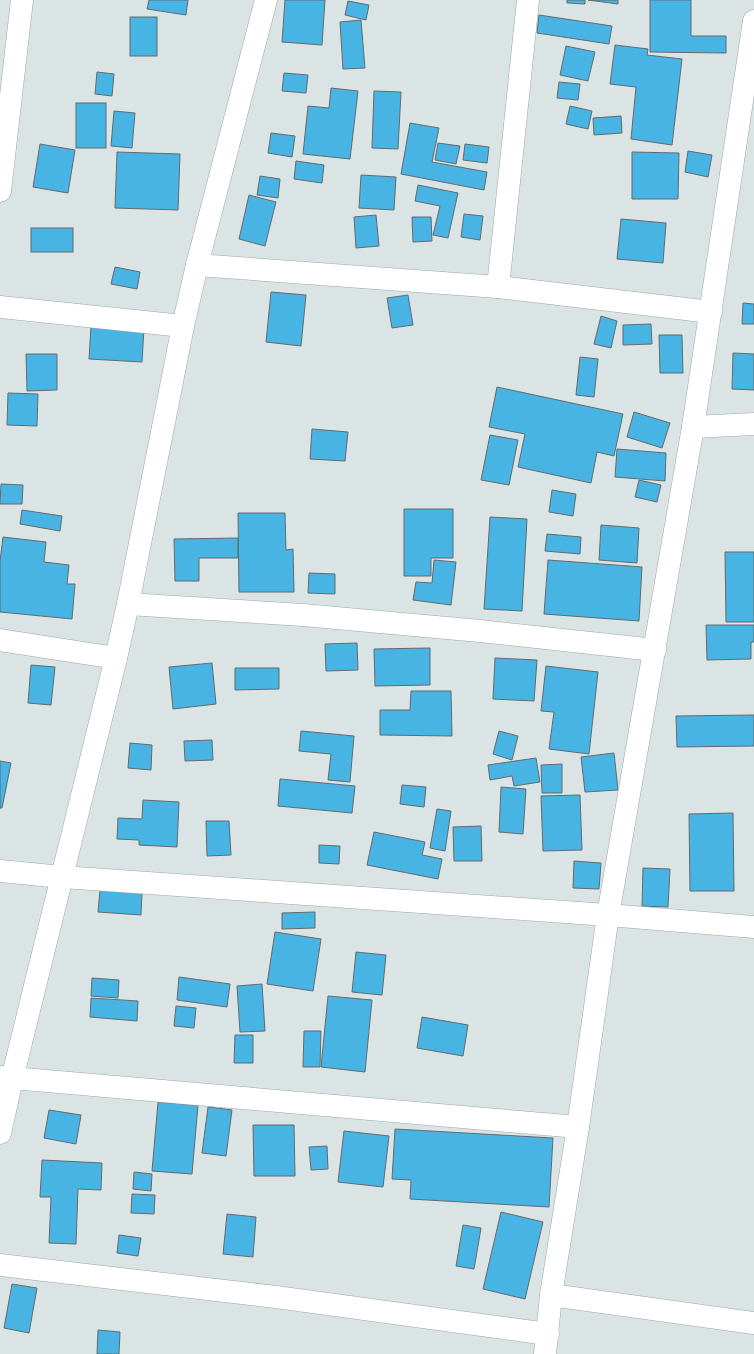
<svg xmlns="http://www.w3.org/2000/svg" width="754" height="1354" font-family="Montserrat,sans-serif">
	<rect width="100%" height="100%" fill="#dae4e5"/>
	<g fill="#47b4e4" stroke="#636a6d">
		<polygon points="149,0 188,0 186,15 147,9"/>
		<polygon points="285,0 325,0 322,45 282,42"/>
		<polygon points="567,0 585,0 585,4 567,3"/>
		<polygon points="588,0 618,0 618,4"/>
		<polygon points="650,0 691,0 691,36 726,36 726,53 650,52"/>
		<polygon points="348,1 369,5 366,20 345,15"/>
		<polygon points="539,15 612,26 609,44 537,33"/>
		<rect x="130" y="17" width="27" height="39"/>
		<polygon points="361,20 365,68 343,69 340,22"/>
		<polygon points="615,45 648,49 647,55 682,59 672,145 631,139 636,87 610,84"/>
		<polygon points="566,46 595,52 588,81 560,75"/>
		<polygon points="97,72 114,74 112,96 95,94"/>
		<polygon points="284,73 308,75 306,93 282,91"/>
		<polygon points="559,82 580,84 578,100 557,98"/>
		<polygon points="331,88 358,91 350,159 303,154 308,106 329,108"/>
		<polygon points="374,91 401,92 398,149 372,148"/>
		<rect x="76" y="103" width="30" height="45"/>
		<polygon points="570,106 592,111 588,129 566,124"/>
		<polygon points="114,111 135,113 132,148 111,146"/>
		<polygon points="621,116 622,133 594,135 593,118"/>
		<polygon points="410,123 439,128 432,162 487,172 484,190 401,174"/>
		<polygon points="271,133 295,136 292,157 268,153"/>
		<polygon points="438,143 460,146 456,164 435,160"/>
		<polygon points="40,144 75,150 68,193 33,187"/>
		<polygon points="465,144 489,147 487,163 463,160"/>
		<polygon points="688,151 712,155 708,177 685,172"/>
		<polygon points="117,152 180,154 178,210 115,208"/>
		<polygon points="632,152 679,153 678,199 632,199"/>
		<polygon points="296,161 324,165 322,183 294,179"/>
		<polygon points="361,175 396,177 394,210 359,208"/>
		<polygon points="260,176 280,179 278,198 257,195"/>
		<polygon points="418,185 458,193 448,238 433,235 440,206 415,201"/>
		<polygon points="249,195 276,202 265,246 239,239"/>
		<polygon points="464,214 483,216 480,240 461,237"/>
		<polygon points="376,215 379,246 356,248 354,217"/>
		<polygon points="412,217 431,217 432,241 413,242"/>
		<polygon points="621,219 666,223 663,263 617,259"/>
		<rect x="31" y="228" width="42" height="24"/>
		<polygon points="115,267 140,272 137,289 111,284"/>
		<polygon points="271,292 306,295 301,346 266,342"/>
		<polygon points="408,295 413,325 392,328 387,298"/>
		<polygon points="743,303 754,304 754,324 742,324"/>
		<polygon points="601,316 617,321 611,348 594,344"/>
		<polygon points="651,324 652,344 623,345 623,325"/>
		<polygon points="91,326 144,328 142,362 89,359"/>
		<polygon points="659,335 682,335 683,373 660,373"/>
		<polygon points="733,353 754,354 754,390 732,389"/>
		<polygon points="26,354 57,354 57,390 27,391"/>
		<polygon points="580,357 598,359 594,397 576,395"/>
		<polygon points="497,387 623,414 614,456 597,452 591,483 518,467 525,434 489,427"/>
		<polygon points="8,393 38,394 37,426 7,425"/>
		<polygon points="634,412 670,423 662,448 627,437"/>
		<polygon points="312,429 348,432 345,461 310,459"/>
		<polygon points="490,435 518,440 509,485 481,480"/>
		<polygon points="617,449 666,453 665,481 615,477"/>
		<polygon points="639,480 661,485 657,502 635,497"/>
		<polygon points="1,484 23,485 22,504 0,504"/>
		<polygon points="552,490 576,494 573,516 549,512"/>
		<polygon points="404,509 453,509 453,558 431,558 431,576 404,576"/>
		<polygon points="22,510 62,516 60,531 20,524"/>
		<polygon points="238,513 285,513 286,550 293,549 294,592 239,592"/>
		<polygon points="490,517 527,519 522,611 484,609"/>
		<polygon points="601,525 639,528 637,563 599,560"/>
		<polygon points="547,534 581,537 580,554 545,551"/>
		<polygon points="3,537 46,542 44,562 69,565 67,584 75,584 72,619 0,612 0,561"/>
		<polygon points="238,538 238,558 199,558 199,581 175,581 174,539"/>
		<polygon points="725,552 754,552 754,622 726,622"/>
		<polygon points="434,560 456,562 451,605 413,600 416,582 432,583"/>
		<polygon points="548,560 642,567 639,621 544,614"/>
		<polygon points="309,573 335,574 335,594 308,593"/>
		<polygon points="706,625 754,625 754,642 751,642 751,659 707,660"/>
		<polygon points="357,643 358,670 326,671 325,644"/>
		<polygon points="430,648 430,685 375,686 374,649"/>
		<polygon points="495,658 537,660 534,701 493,699"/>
		<polygon points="212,663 216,704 173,709 169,667"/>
		<polygon points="31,665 55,667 51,705 28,703"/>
		<polygon points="546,666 598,672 589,754 549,749 554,712 541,711"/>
		<polygon points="235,668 279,668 279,689 235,690"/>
		<polygon points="411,691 451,691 452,736 380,735 380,710 410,710"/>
		<polygon points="754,715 754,746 677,747 676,716"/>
		<polygon points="301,731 354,736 350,782 328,780 331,754 299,751"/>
		<polygon points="499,731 518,736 512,760 493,754"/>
		<polygon points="212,740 213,760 185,761 184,741"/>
		<polygon points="130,743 152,745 151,770 128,768"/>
		<polygon points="614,753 618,790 585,792 581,757"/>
		<polygon points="536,758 540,782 514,786 512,776 490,780 488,765"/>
		<polygon points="0,761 11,763 2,808 0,808"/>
		<polygon points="562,764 562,793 542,793 541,765"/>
		<polygon points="280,779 355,786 352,813 278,806"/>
		<polygon points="402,785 426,787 424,807 400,804"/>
		<polygon points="501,787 526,789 523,834 499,832"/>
		<polygon points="580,795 582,850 543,851 541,796"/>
		<polygon points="143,800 179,802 177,847 139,845 139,840 117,839 118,818 142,819"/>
		<polygon points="437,809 451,811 445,851 430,848"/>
		<polygon points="733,813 734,891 690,891 689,814"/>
		<polygon points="206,821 229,821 231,855 207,856"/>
		<polygon points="481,826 482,861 454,861 453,827"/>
		<polygon points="374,832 425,842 422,855 442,859 438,879 367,865"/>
		<polygon points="319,845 340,846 339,864 319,863"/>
		<polygon points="574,861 601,863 599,889 573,888"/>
		<polygon points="643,868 670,869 668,907 642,906"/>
		<polygon points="100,890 142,893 141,915 98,912"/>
		<polygon points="315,912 315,928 282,929 282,913"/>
		<polygon points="275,932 321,939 313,991 267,984"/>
		<polygon points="356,952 386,955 382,995 352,992"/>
		<polygon points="179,977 230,984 227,1007 177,1000"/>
		<polygon points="92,978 119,980 118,998 91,996"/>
		<polygon points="262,984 265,1031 240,1032 237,986"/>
		<polygon points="328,996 372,1000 365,1072 321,1067"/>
		<polygon points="91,998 138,1001 137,1021 90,1017"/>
		<polygon points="176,1006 196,1008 194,1028 174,1026"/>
		<polygon points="422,1017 468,1025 463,1056 417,1048"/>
		<polygon points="304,1031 321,1031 320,1067 303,1067"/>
		<polygon points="235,1035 253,1035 253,1063 234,1063"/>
		<polygon points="158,1102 198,1105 192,1174 152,1171"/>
		<polygon points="208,1107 232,1110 226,1156 202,1153"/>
		<polygon points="49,1110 81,1115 76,1144 44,1138"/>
		<polygon points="253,1125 294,1125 295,1176 254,1176"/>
		<polygon points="395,1129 553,1138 549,1207 410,1199 411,1180 392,1179"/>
		<polygon points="344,1131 389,1136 383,1187 338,1182"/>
		<polygon points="327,1146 328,1169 311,1170 309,1147"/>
		<polygon points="42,1160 102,1163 101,1190 78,1189 76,1244 49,1243 51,1197 40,1197"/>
		<polygon points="134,1172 152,1174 151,1191 133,1189"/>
		<polygon points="132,1194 155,1195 154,1214 131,1213"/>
		<polygon points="501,1212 543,1222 525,1299 483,1289"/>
		<polygon points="227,1214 256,1217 253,1257 223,1254"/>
		<polygon points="463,1225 481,1228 474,1269 456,1266"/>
		<polygon points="119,1235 141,1238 138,1256 117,1253"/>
		<polygon points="12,1284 37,1288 29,1333 4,1328"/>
		<polygon points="98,1330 120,1332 119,1354 97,1354"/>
	</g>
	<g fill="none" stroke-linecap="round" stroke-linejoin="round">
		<defs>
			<g id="street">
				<polyline points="0,191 22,0"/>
				<polyline points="197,265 498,287 711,312"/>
				<polyline points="498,287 528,0"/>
				<polyline points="0,307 183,326"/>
				<polyline points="693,427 754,424"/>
				<polyline points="128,604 303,615 480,631 655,650"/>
				<polyline points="0,640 116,658"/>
				<polyline points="0,871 62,877 608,915 754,927"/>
				<polyline points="0,1077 578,1127"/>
				<polyline points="0,1133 12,1079 116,658 128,604 183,326 197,265 266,0"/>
				<polyline points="0,1265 276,1297 548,1334"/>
				<polyline points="551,1295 754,1323"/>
				<polyline points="545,1354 551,1295 578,1127 608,915 693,427 754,21"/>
			</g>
		</defs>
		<use href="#street" stroke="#9da6a7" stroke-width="23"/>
		<use href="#street" stroke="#fff" stroke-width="22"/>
	</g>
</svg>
